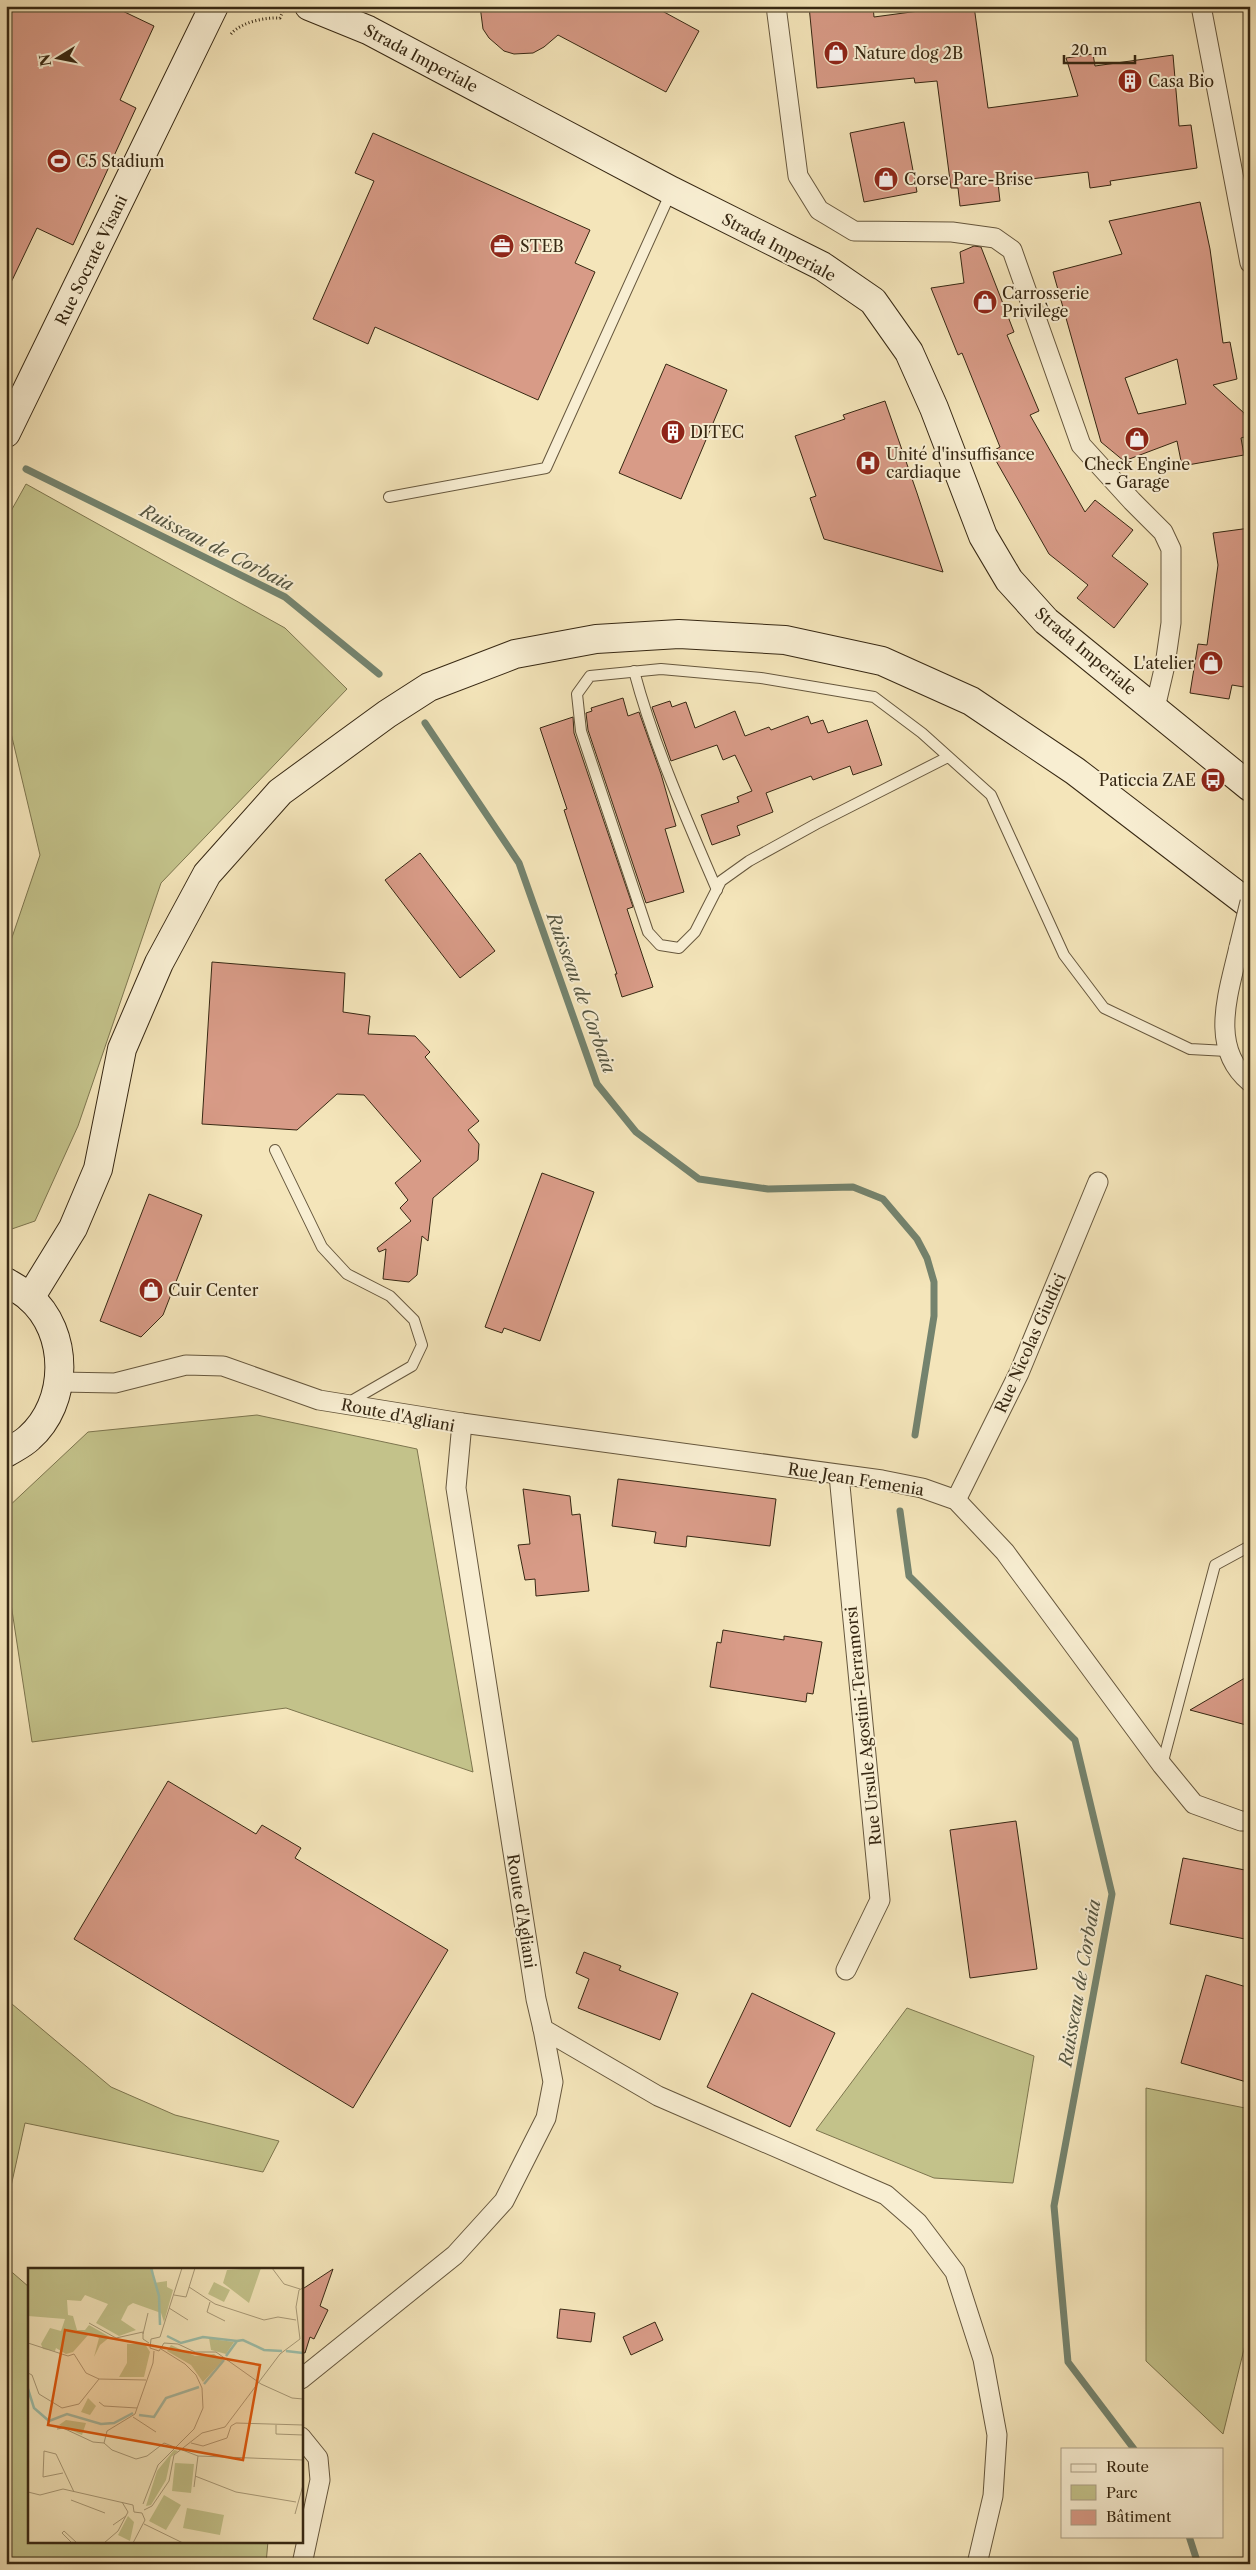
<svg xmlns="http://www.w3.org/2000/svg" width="1256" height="2570" font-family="'Libre Caslon Text',serif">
	<rect width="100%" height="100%" fill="#f4e5ba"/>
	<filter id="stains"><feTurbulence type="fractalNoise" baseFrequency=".004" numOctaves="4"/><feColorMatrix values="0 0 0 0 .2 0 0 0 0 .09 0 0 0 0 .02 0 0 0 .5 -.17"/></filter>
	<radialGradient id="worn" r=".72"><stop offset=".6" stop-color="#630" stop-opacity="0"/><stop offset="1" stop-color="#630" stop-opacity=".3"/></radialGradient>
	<g fill="#c3c28a" stroke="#7d754e">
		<polygon points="26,484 285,628 347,689 161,883 78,1126 35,1221 6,1231 6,955 40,855 6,712 6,520"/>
		<polygon points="257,1415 417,1449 473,1772 286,1708 32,1742 6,1571 6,1509 88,1432"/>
		<polygon points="6,1999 111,2087 175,2115 279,2141 263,2172 25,2123 6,2209"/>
		<polygon points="907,2008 1034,2056 1013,2183 934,2178 816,2130"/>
		<polygon points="1146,2088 1250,2109 1250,2325 1223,2434 1146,2361"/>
		<polygon points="6,2267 29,2287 29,2541 268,2541 266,2564 6,2564"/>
	</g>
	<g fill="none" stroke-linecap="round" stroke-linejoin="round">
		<g stroke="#74836e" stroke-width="7">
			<polyline points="26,469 285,597 379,674"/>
			<polyline points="425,723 519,863 597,1084 636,1132 699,1179 768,1189 853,1187 883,1199 917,1239 927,1258 934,1282 934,1316 915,1435"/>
			<polyline points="900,1511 909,1576 1075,1740 1112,1894 1054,2206 1068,2362 1134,2449"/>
			<polyline points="1189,2536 1198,2564"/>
		</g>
	</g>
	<g fill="#d89b87" stroke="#372813" fill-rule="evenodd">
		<polygon points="6,6 112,6 154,26 120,100 136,108 73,245 37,228 6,293"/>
		<polygon points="480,6 653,6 699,31 666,92 558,35 544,47 533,53 514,54 504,51 489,38 483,29"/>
		<polygon points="809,6 873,6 874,17 956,6 974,6 988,108 1078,96 1066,58 1093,54 1095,66 1173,55 1179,126 1191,125 1197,168 1110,181 1111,185 1090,188 1088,172 998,183 1000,201 960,206 958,188 951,188 937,81 915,83 914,78 817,88"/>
		<polygon points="904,122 917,192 864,202 850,133"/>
		<polygon points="373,133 590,230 575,263 595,272 538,400 375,327 368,344 313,319 374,181 355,173"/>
		<path d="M1200 202 1210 249 1223 343 1230 342 1237 379 1213 385 1244 413 1248 436 1241 438 1244 455 1182 466 1177 441 1124 461 1101 442 1053 272 1122 254 1109 221ZM1177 359 1186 404 1138 414 1125 378Z"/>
		<polygon points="974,246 981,247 1014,332 1007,335 1039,411 1030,415 1085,512 1095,500 1133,530 1112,556 1148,584 1114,628 1077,598 1088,585 1049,554 991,452 1000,447 962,353 958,355 931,288 964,283 960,252"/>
		<polygon points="666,364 727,390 681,499 619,473"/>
		<polygon points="885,401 917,493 943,572 824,539 810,498 816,496 795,436 845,419 843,415"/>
		<polygon points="1250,528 1250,642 1244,687 1232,685 1229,699 1190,693 1198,644 1207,645 1218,565 1213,533"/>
		<polygon points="623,698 628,716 639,712 661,774 676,826 665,829 684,892 646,903 588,730 586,713 592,711 591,708"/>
		<polygon points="670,701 672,707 686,702 695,728 735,711 745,736 769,727 771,730 808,716 811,724 823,720 828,733 867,720 882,765 853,775 850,766 813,780 811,776 766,793 773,812 737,826 740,835 712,845 701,815 739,802 737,797 752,791 735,755 723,760 717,745 671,761 652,707"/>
		<polygon points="573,717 574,733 633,907 627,909 653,987 622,997 615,974 617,974 564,810 567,809 540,728"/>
		<polygon points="420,853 495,951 460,978 385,880"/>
		<polygon points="212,962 345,973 343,1012 370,1016 368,1034 415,1036 430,1052 425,1057 479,1121 468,1130 479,1144 478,1160 433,1198 428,1241 422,1236 417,1275 409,1282 383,1279 386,1249 379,1252 377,1248 411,1221 400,1208 408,1200 395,1183 421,1161 364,1095 337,1094 297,1130 202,1124"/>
		<polygon points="542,1173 594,1192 540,1341 504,1328 502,1333 485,1327"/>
		<polygon points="149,1194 202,1215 163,1315 141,1337 100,1321"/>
		<polygon points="618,1479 776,1499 770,1546 687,1536 686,1547 654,1543 656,1532 612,1526"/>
		<polygon points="523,1489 570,1496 572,1515 580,1514 589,1591 536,1596 535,1579 525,1580 518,1545 530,1544"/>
		<polygon points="723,1630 784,1640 784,1636 822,1642 813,1694 807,1693 806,1702 710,1687 717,1642 721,1643"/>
		<polygon points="1250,1675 1250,1726 1190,1710"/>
		<polygon points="168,1781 256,1834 262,1825 301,1848 295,1858 448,1950 353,2108 74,1939"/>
		<polygon points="1016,1821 1037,1969 970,1978 950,1830"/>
		<polygon points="1183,1858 1250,1871 1250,1940 1170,1924"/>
		<polygon points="584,1952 621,1966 619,1970 678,1993 660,2040 578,2008 589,1979 576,1973"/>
		<polygon points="1206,1975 1250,1988 1250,2083 1181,2063"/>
		<polygon points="752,1993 835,2033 790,2127 707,2087"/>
		<polygon points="333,2269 320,2306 328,2310 314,2339 310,2337 305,2353 301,2352 301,2290"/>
		<polygon points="560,2309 595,2313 591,2342 557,2338"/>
		<polygon points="655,2322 663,2340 631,2355 623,2337"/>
	</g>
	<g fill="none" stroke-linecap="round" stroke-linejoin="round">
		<defs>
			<g id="lane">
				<polyline points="389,497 546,468 671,192"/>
				<path d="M634 671C654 746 686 818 717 890"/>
				<polyline points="948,757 816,824 749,861 721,881 695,932 679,948 660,945 648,932 581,731 577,694 590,676 661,669 761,678 874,697 922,733 991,795 1064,955 1104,1008 1190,1049 1227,1051"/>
				<polyline points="275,1150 322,1247 347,1274 390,1296 414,1320 422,1345 412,1366 346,1404"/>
				<polyline points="1162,1765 1215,1565 1250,1546"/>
			</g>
			<g id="street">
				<polyline points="776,6 798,176 819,210 854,231 952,232 995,238 1012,250 1081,445 1132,501 1163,532 1171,549 1171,623 1165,665 1155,708"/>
				<polyline points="1201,6 1250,263"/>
				<path d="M1239 947C1229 992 1208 1047 1250 1082"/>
				<polyline points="60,1382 115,1383 186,1365 223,1366 319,1400 462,1423 882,1480 922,1488 956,1500 1005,1552 1162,1765 1194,1804 1241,1821 1250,1821"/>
				<polyline points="462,1423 456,1488 536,1999 543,2029 658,2096 886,2195 918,2223 955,2272 983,2359 997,2435 993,2496 977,2564"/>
				<polyline points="839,1475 880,1900 846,1970"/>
				<polyline points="956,1500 1019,1373 1098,1182"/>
				<polyline points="301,2379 455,2255 504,2201 546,2118 553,2082 543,2029"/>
				<polyline points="301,2437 318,2458 320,2480 302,2564"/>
			</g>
			<g id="secondary">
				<polyline points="309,6 368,30 672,191 822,266 873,301 909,352 934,408 983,536 1009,580 1046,621 1250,787"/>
				<polyline points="6,433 214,6"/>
				<path d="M6 1282C14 1287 22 1291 29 1297 70 1332 69 1403 29 1438 23 1444 14 1448 6 1453"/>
				<polyline points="30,1298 73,1228 98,1169 122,1049 159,963 207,874 280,792 387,714 429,687 515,654 596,639 679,634 785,640 882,661 971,701 1075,771 1250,905"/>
			</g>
		</defs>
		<use href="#lane" stroke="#66573d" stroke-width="12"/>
		<use href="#street" stroke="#66573d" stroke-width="21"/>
		<use href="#secondary" stroke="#372813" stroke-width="30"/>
		<path stroke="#372813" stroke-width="3" stroke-dasharray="1 2.5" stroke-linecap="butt" d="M231 34C241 22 266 17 280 18L283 11"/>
		<use href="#lane" stroke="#f8eed2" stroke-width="10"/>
		<use href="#street" stroke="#f8eed2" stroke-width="19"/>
		<use href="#secondary" stroke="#f8eed2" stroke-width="28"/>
		<defs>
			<polyline id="street-bridge" points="1239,947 1250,902"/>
		</defs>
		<use href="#street-bridge" stroke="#66573d" stroke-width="21" stroke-linecap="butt"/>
		<use href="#street-bridge" stroke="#f8eed2" stroke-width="19"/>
	</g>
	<defs>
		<symbol id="shop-disc" viewBox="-11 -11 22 22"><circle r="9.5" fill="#8f2418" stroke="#f8eed2"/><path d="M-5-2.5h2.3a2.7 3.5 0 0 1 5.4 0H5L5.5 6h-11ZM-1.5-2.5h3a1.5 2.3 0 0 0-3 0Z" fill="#fff"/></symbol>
		<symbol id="building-disc" viewBox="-11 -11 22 22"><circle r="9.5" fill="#8f2418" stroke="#f8eed2"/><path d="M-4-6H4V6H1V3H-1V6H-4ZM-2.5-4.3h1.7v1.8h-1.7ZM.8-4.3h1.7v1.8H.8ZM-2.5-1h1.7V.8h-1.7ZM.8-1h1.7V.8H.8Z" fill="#fff"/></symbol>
		<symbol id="stadium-disc" viewBox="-11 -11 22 22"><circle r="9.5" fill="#8f2418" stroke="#f8eed2"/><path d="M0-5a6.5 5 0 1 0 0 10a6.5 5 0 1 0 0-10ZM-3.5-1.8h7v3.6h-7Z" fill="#fff"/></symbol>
		<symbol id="office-disc" viewBox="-11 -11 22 22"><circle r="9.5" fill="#8f2418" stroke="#f8eed2"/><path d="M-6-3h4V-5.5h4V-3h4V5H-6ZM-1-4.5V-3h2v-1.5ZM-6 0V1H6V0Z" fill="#fff"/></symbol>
		<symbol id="hospital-disc" viewBox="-11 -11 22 22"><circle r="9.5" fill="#8f2418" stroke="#f8eed2"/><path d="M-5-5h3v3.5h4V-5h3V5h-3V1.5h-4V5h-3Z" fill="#fff"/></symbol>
		<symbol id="bus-disc" viewBox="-11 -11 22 22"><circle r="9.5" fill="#8f2418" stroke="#f8eed2"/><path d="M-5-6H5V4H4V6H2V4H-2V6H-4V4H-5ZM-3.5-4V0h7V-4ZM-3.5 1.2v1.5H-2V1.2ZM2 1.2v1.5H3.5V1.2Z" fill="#fff"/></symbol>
	</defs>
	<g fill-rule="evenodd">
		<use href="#shop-disc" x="822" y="39" width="28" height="28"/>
		<use href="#building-disc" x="1116" y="67" width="28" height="28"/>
		<use href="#stadium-disc" x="45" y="147" width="28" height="28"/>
		<use href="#shop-disc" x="872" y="165" width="28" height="28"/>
		<use href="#office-disc" x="488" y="232" width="28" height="28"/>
		<use href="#shop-disc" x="971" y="288" width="28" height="28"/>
		<use href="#building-disc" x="659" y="418" width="28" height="28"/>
		<use href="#shop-disc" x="1123" y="425" width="28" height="28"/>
		<use href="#hospital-disc" x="854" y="449" width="28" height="28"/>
		<use href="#shop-disc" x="1197" y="649" width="28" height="28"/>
		<use href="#bus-disc" x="1199" y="766" width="28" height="28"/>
		<use href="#shop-disc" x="137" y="1276" width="28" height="28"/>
	</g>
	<g text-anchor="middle" stroke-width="4" stroke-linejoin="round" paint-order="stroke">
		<g font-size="16" fill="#372813" stroke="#f8eed2" text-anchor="start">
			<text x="854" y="59">Nature dog 2B</text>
			<text x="1148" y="87">Casa Bio</text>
			<text x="76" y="167">C5 Stadium</text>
			<text x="904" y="185">Corse Pare-Brise</text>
			<text x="520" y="252">STEB</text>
			<text x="1002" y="299">Carrosserie<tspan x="1002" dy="18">Privilège</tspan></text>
			<text x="690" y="438">DITEC</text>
			<text x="886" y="460">Unité d'insuffisance<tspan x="886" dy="18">cardiaque</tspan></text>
			<text x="1137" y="470" text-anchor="middle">Check Engine<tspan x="1137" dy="18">- Garage</tspan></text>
			<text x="1194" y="669" text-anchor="end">L'atelier</text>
			<text x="1196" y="786" text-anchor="end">Paticcia ZAE</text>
			<text x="168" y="1296">Cuir Center</text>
		</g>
		<g font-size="16" fill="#372813" stroke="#f8eed2">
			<text transform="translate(421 58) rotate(28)" y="6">Strada Imperiale</text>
			<text transform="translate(779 247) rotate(28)" y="6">Strada Imperiale</text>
			<text transform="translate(91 260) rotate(-64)" y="6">Rue Socrate Visani</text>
			<text transform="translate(1086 651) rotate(40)" y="6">Strada Imperiale</text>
			<text transform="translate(1030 1343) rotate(-66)" y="6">Rue Nicolas Giudici</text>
			<text transform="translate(398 1415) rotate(11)" y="6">Route d'Agliani</text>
			<text transform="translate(856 1479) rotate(9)" y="6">Rue Jean Femenia</text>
			<text transform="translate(863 1726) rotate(-96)" y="6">Rue Ursule Agostini-Terramorsi</text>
			<text transform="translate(522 1911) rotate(81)" y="6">Route d'Agliani</text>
		</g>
		<g font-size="18" font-style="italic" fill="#555541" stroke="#f8eed2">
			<text transform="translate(217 548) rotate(27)" y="6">Ruisseau de Corbaia</text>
			<text transform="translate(581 993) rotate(70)" y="6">Ruisseau de Corbaia</text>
			<text transform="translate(1080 1983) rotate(-80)" y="6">Ruisseau de Corbaia</text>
		</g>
	</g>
	<g transform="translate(28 2268)">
		<rect width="275" height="275" fill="#f4e5ba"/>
		<path d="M0 0H125L126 15 139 13V19L145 22 136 54 133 45 105 35 100 38 93 52 108 62 91 68 68 55 80 36 57 27 53 33 39 32 40 47 45 48 49 62H57L61 57 82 69 72 77 66 89 71 70 61 66 45 84 38 86 28 80 27 83 15 81 13 76 22 60 33 63 37 51 0 48ZM233 0 221 35 195 15 199 2ZM186 14 202 22 196 34 180 26ZM181 70 191 72 206 74 198 86 183 82ZM99 76H117L122 84 116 109H91L99 95ZM143 77 167 88 186 86 195 92 175 114 163 97 139 83ZM60 130 68 138 62 147 53 144ZM38 152 58 155 54 167 31 157ZM146 182 150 183 143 189 138 212 123 237 118 238 129 203ZM147 195 166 196 163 225 144 223ZM136 227 153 237 138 262 121 253ZM159 240 196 247 192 267 155 260ZM100 248 106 254 102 273 90 267Z" fill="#c3c28a"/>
		<path fill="none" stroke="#9cbfab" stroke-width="2.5" d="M123 0 131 28 132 57M139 68 153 75 175 69 209 73M258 83 275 85M198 88 209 73 215 72 236 82 254 83M176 116 196 92M0 121 6 140 21 153 39 146 73 156 86 155 105 145M111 147 126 149 138 130 171 119"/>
		<path fill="none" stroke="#a89977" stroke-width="1" d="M244 0 256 16 272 21M161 19 187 36 236 52 250 49 268 52M146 27 158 29 167 0M182 34 179 44 197 53M141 40 160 52M61 55 88 70 115 64V71L121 75M115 66 120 45M132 69 154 0M132 69 123 71 122 80 131 83 136 75M0 75 40 88 46 86 58 105 71 111M136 75 150 76 167 84H188L233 116 264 130 275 131M0 105 4 107 11 126 34 140 51 136 71 111 118 112M71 134 76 138 109 140M105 149 128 164M248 157V166L275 167M29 161 35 160 65 174 76 175M76 175 84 182 108 191 119 188 136 175 170 188 275 192M76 175 79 163 107 146 125 95 126 83M163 175 175 178 199 170 203 158 208 155 275 157M35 205 15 209 16 183 28 186 46 224M167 208 208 224 268 234M166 219 170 188M0 224 12 227 35 221 105 237M43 232 77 245M115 236 130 197 166 161 175 140 174 120 168 107 157 96 133 81M105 237 106 244 114 245M116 242 124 238 141 213 146 187 174 165 197 159 252 86 272 71 268 39 271 22 275 20M267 246 275 217M116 256 155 275M85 257 98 248M36 263 34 265 44 275M36 263 49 275M76 275 90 263 100 244 94 234M105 275 117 252 114 245"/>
		<path fill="#df570c" fill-opacity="0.15" stroke="#df570c" stroke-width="2.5" d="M37 62 232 97 215 192 20 157Z"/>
		<rect width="275" height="275" fill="none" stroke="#372813" stroke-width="2.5"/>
	</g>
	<rect width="1256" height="2570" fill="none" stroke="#f4e5ba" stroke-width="25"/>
	<rect x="8" y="8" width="1241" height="2555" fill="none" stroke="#372813" stroke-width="2.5"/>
	<rect x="12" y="12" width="1231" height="2545" fill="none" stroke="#372813"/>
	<rect x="1061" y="2448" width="162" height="90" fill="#f8eed2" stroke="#ab9f86"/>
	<rect x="1071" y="2464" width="25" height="8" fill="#f8eed2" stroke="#ab9f86"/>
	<text x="1106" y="2472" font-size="15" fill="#372813">Route</text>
	<rect x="1071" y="2485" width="25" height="15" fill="#c3c28a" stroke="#ab9f86"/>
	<text x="1106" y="2498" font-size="15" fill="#372813">Parc</text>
	<rect x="1071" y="2510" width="25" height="15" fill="#d89b87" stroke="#ab9f86"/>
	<text x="1106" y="2522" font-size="15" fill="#372813">Bâtiment</text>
	<g transform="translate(58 58) rotate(260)" stroke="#f8eed2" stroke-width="4" paint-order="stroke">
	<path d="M0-4L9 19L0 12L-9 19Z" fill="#372813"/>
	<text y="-8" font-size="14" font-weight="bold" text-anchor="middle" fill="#372813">N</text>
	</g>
	<path d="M1064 55v8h71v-8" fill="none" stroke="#372813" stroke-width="2.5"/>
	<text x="1071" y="55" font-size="15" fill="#372813" stroke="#f8eed2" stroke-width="4" paint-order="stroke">20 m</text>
	<rect width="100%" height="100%" filter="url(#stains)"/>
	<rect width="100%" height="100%" fill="url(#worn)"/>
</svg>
